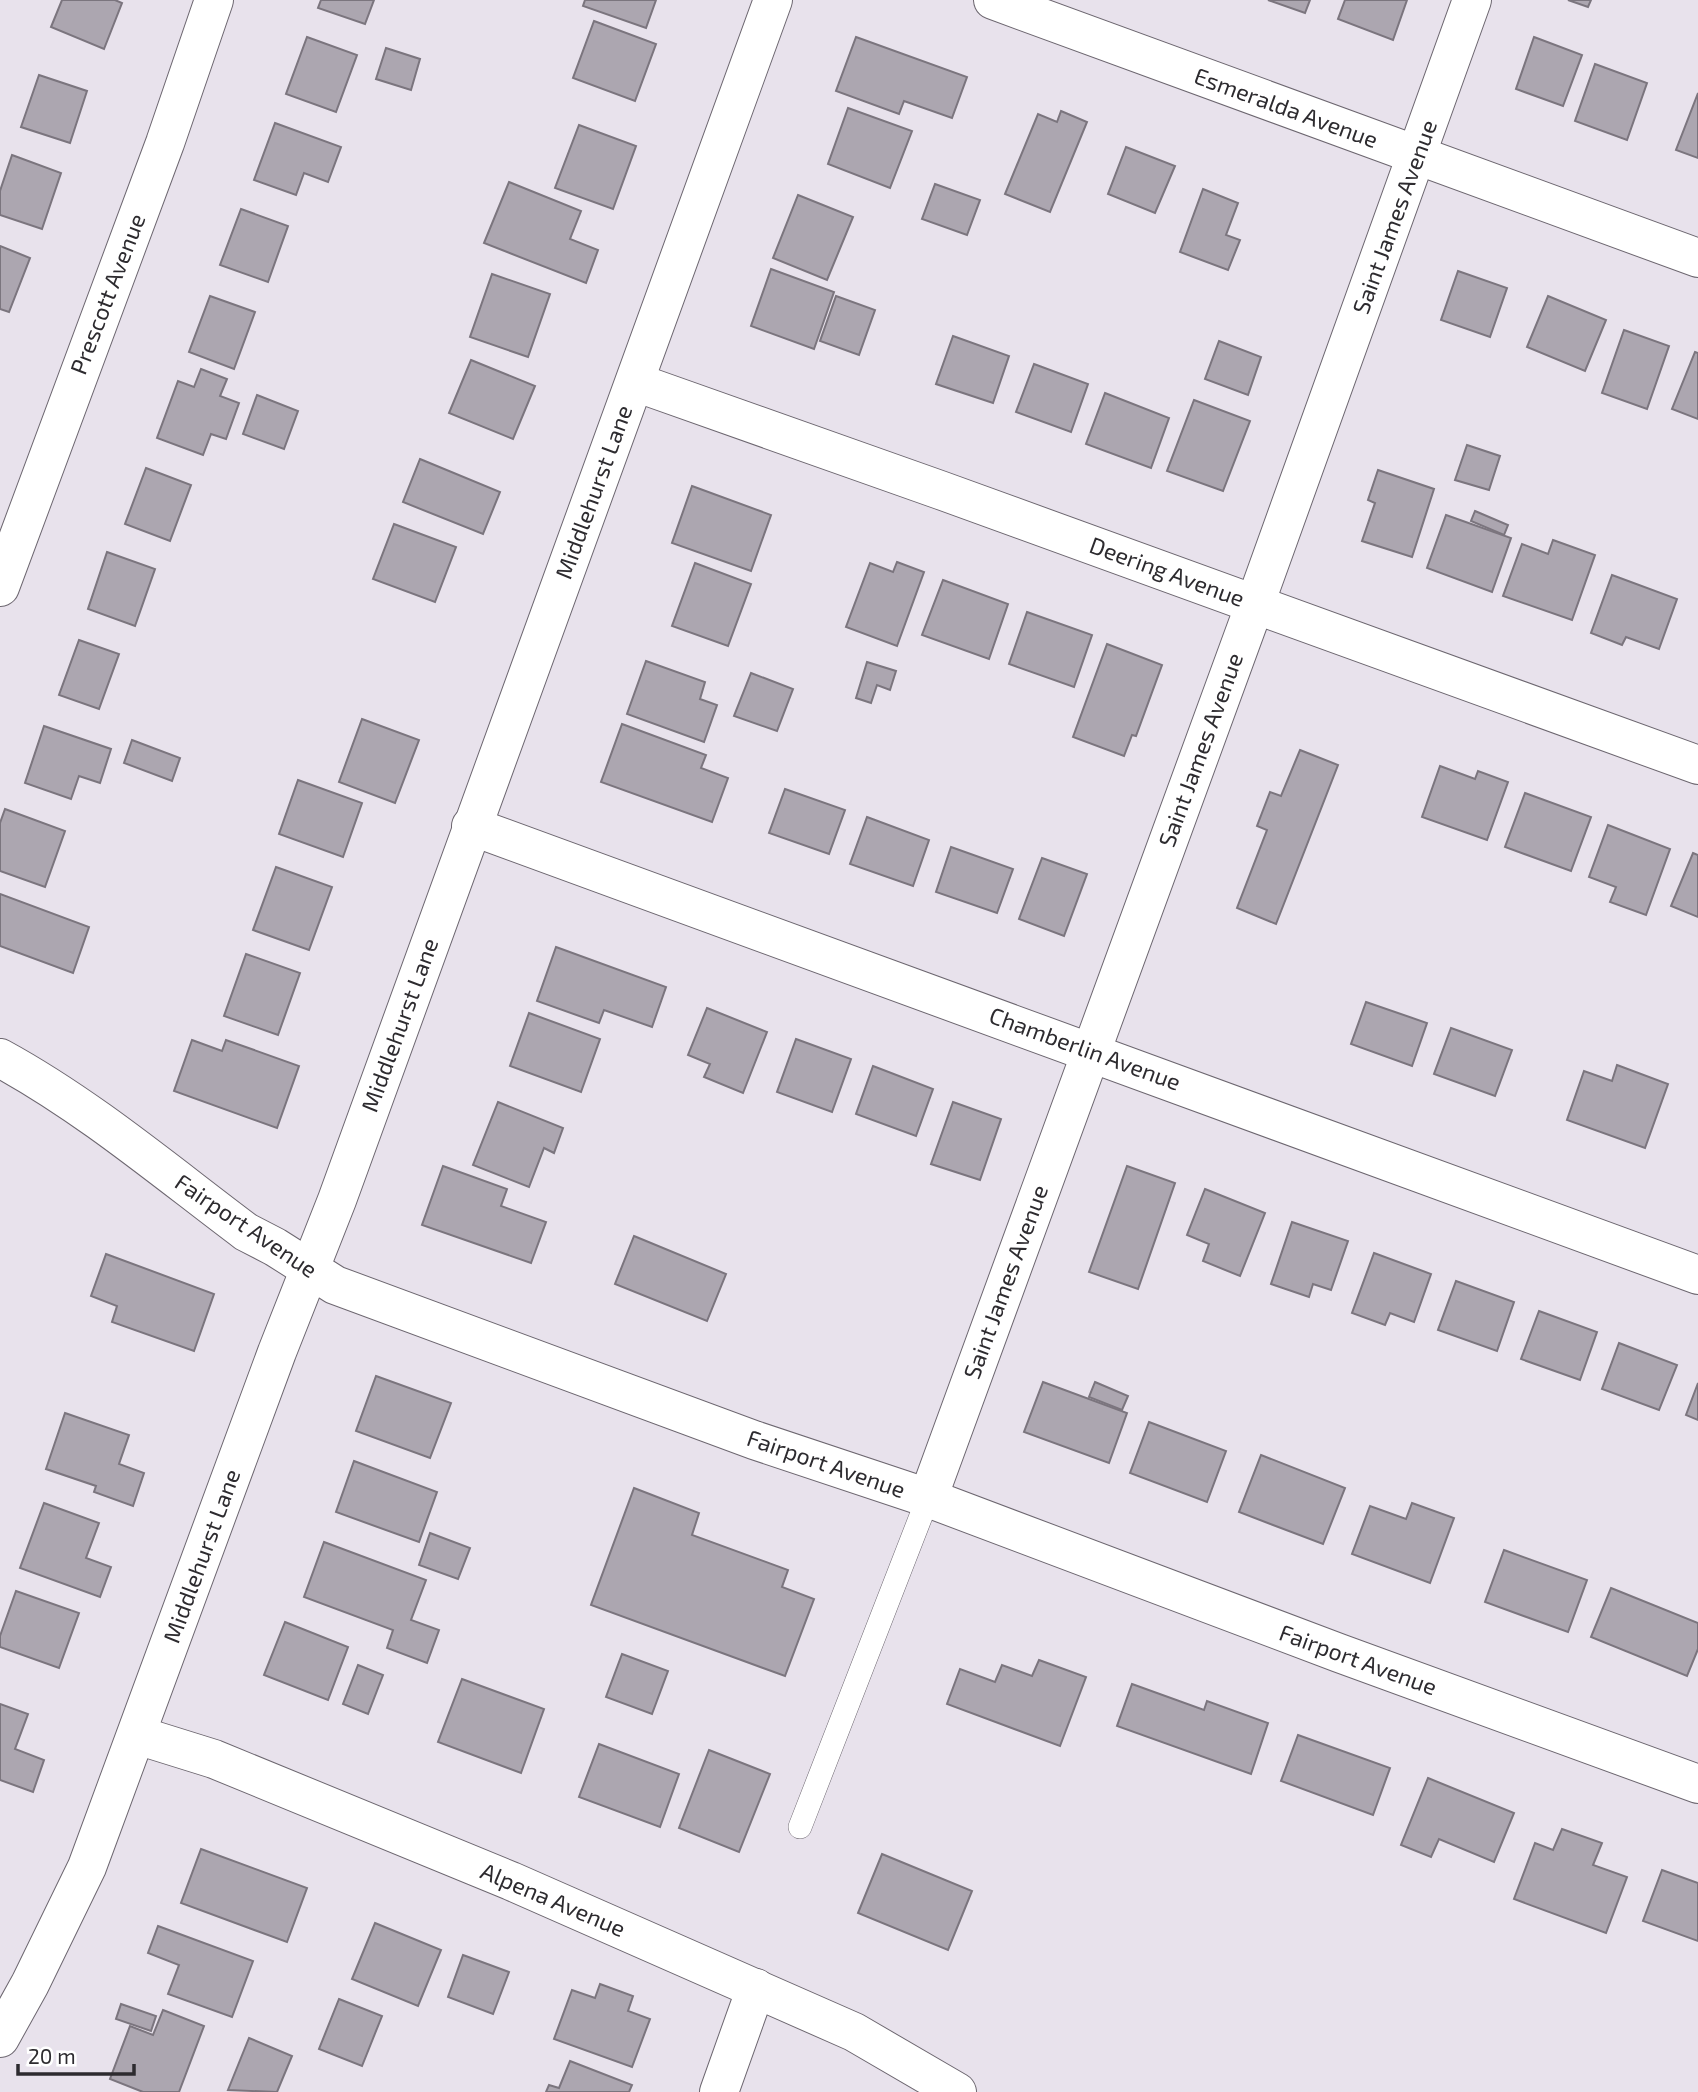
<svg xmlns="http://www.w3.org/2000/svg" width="1698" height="2092" font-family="'Exo 2',sans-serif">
	<rect width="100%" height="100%" fill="#e8e2ec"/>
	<g fill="#aca6b0" stroke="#7b757e" stroke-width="2">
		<polygon points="62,0 115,0 122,3 104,49 51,27"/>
		<polygon points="321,0 374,0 365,24 318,8"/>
		<polygon points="585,0 656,0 646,28 583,6"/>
		<polygon points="1268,0 1310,0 1305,13"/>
		<polygon points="1345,0 1407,0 1393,40 1338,19"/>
		<polygon points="1568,0 1591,0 1588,7"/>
		<polygon points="594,21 656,44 635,101 573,78"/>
		<polygon points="307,37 357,55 336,112 286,94"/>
		<polygon points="856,37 967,77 952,118 904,101 899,114 836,91"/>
		<polygon points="1534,37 1582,55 1563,106 1516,89"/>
		<polygon points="386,48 420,59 411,90 376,79"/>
		<polygon points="1595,64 1647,83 1627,140 1575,121"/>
		<polygon points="39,75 87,91 70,143 21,127"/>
		<polygon points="1698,93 1698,158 1676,150"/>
		<polygon points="848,108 912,131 890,188 828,164"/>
		<polygon points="1061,111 1087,122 1050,212 1005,194 1038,114 1057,122"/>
		<polygon points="275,123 341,147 328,182 304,173 296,195 254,180"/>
		<polygon points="579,125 636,146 613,209 555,188"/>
		<polygon points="1126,147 1175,166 1155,213 1108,194"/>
		<polygon points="12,155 61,173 42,229 0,215 0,191"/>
		<polygon points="509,182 581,211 570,239 598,250 586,283 484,243"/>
		<polygon points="935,184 980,200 967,235 922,219"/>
		<polygon points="1203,189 1238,203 1226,235 1240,240 1228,270 1180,252"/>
		<polygon points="798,195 853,217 827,280 773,258"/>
		<polygon points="241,209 288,226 268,282 220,265"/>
		<polygon points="0,246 30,258 9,312 0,309"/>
		<polygon points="771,269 834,292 814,349 751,326"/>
		<polygon points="1458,271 1507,288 1490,337 1441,320"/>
		<polygon points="492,274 550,294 528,357 470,337"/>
		<polygon points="210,296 255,312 234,369 189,352"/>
		<polygon points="836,296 875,310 859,355 820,341"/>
		<polygon points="1548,296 1606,320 1585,371 1527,347"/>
		<polygon points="1624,330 1669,346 1647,409 1602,393"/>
		<polygon points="953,336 1009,356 993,403 936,384"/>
		<polygon points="1219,341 1261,357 1248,395 1205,379"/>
		<polygon points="1695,352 1698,353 1698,419 1672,409"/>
		<polygon points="471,360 535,386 513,439 449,413"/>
		<polygon points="1034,364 1088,384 1071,432 1016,412"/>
		<polygon points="201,369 227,379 220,396 239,403 226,439 211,434 203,455 157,438 178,381 194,387"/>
		<polygon points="1105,393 1169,418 1151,468 1086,444"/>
		<polygon points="257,395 298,411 284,449 243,434"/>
		<polygon points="1194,400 1250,421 1223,491 1167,471"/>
		<polygon points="1467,445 1500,456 1489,490 1455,480"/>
		<polygon points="420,459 500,492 483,534 403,502"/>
		<polygon points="146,468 191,485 170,541 125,524"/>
		<polygon points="1378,470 1434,489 1412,557 1362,541 1375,503 1368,500"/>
		<polygon points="692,486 771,515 751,571 672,543"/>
		<polygon points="1475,511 1508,525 1504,535 1471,521"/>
		<polygon points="1446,515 1511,538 1492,592 1427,568"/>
		<polygon points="394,524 456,547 435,602 373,579"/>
		<polygon points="1553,540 1595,555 1572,620 1503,596 1522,544 1548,554"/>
		<polygon points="107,552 155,569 135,626 88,609"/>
		<polygon points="897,562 924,572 897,646 846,627 870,563 893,572"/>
		<polygon points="695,563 751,584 728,646 672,626"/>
		<polygon points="1612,575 1677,599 1659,649 1626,637 1622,645 1591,633"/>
		<polygon points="943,580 1008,604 989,659 922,635"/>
		<polygon points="1027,612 1092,635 1074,687 1009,664"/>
		<polygon points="79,640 119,654 99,709 59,695"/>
		<polygon points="1107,644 1162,665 1136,736 1132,735 1124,756 1073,737"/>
		<polygon points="646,661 705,682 700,699 717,705 704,742 627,714"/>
		<polygon points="867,662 896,671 890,690 877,685 871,703 856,698"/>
		<polygon points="751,673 793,689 777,731 734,716"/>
		<polygon points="362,719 419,740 395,803 339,782"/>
		<polygon points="622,724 706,755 701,768 728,778 712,822 601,782"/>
		<polygon points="44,726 111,749 100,783 79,776 71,799 25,783"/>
		<polygon points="132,740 180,758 172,781 124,763"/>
		<polygon points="1300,750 1338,765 1276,924 1237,908 1267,830 1257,826 1270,792 1281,796"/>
		<polygon points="1440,766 1475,779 1478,771 1508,782 1487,840 1422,817"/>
		<polygon points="298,780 362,803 343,857 279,834"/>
		<polygon points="785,789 845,810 829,854 769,833"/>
		<polygon points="1525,793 1591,817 1571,871 1505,847"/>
		<polygon points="5,809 65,831 45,887 0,871 0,823"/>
		<polygon points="867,817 929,840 913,886 850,864"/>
		<polygon points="1608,825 1670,849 1646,915 1610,902 1616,887 1589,877"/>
		<polygon points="951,847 1013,869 997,913 936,892"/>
		<polygon points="1693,853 1698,855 1698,917 1671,906"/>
		<polygon points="1042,858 1087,874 1064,936 1019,919"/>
		<polygon points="276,867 332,887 309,950 253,930"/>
		<polygon points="0,894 89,927 73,973 0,946"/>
		<polygon points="556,947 666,987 652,1027 604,1010 599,1023 537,1001"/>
		<polygon points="246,954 300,973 278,1035 224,1016"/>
		<polygon points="1366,1002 1427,1023 1412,1066 1351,1044"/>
		<polygon points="707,1008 767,1032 743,1093 704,1077 710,1064 688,1055"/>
		<polygon points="529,1013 600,1039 581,1092 510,1066"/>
		<polygon points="1451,1028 1512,1050 1495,1096 1434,1074"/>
		<polygon points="796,1039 851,1059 832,1112 777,1092"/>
		<polygon points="192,1040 222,1051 226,1040 299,1066 277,1128 174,1091"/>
		<polygon points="1617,1065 1668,1084 1645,1148 1567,1120 1584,1071 1612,1081"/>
		<polygon points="873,1066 933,1089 916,1136 856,1114"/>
		<polygon points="498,1102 563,1128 554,1153 544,1148 529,1187 473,1165"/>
		<polygon points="953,1102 1001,1119 980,1180 931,1164"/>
		<polygon points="443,1166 507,1189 501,1206 546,1222 531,1263 422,1225"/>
		<polygon points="1127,1166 1175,1183 1138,1289 1089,1272"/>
		<polygon points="1205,1189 1265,1213 1240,1276 1203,1261 1209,1244 1187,1235"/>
		<polygon points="1292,1222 1348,1241 1331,1290 1313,1284 1309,1297 1271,1284"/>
		<polygon points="634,1236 726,1274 707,1321 615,1284"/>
		<polygon points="1374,1253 1431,1274 1414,1322 1390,1313 1385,1325 1352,1313"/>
		<polygon points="106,1254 214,1294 194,1351 112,1322 117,1306 91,1296"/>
		<polygon points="1456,1281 1514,1302 1497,1351 1438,1330"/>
		<polygon points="1539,1311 1597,1332 1580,1380 1521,1359"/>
		<polygon points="1619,1343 1677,1365 1659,1410 1602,1389"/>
		<polygon points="376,1376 451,1403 430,1458 356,1431"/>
		<polygon points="1043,1382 1127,1413 1109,1463 1024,1432"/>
		<polygon points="1095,1382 1128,1396 1122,1410 1089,1397"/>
		<polygon points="1698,1383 1698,1420 1686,1415"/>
		<polygon points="65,1413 129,1435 119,1464 144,1473 133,1506 94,1492 96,1486 46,1469"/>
		<polygon points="1149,1422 1226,1451 1207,1502 1130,1473"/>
		<polygon points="1261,1455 1345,1488 1323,1544 1239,1512"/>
		<polygon points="354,1461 437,1492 419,1542 336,1512"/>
		<polygon points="634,1488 699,1513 692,1535 788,1570 782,1587 814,1599 785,1676 591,1605"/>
		<polygon points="44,1503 99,1523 86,1558 111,1567 100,1597 20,1568"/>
		<polygon points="1412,1503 1454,1518 1430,1583 1352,1554 1370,1506 1406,1519"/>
		<polygon points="430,1533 470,1548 458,1579 419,1565"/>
		<polygon points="324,1542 426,1580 411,1620 439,1630 427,1663 387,1648 393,1630 304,1597"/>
		<polygon points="1504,1550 1587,1580 1568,1632 1485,1602"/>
		<polygon points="1611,1588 1698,1623 1698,1649 1687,1676 1591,1637"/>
		<polygon points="16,1591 79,1613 59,1668 0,1647 0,1636"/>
		<polygon points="285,1622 348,1647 328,1700 264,1675"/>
		<polygon points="622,1654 668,1671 652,1714 606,1697"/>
		<polygon points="1039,1660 1086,1677 1060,1746 947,1704 960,1669 995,1682 1002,1665 1032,1676"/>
		<polygon points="358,1665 383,1675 368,1714 343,1704"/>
		<polygon points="462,1679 544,1709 521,1773 438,1742"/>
		<polygon points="1132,1684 1204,1710 1207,1701 1268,1723 1251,1774 1117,1726"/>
		<polygon points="0,1704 28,1714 15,1749 44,1760 33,1792 0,1780"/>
		<polygon points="1298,1735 1390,1768 1373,1815 1281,1781"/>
		<polygon points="599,1744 679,1774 660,1827 579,1797"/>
		<polygon points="709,1750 770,1774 739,1852 679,1828"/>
		<polygon points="1428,1778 1514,1813 1494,1862 1439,1839 1431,1857 1401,1845"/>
		<polygon points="1562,1829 1602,1843 1593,1865 1627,1877 1606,1933 1514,1899 1535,1843 1553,1850"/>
		<polygon points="201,1849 307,1888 287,1942 181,1903"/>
		<polygon points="882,1854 972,1891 948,1950 858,1913"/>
		<polygon points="1662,1870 1698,1883 1698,1941 1643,1921"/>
		<polygon points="375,1923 441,1950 418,2006 352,1979"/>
		<polygon points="158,1926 253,1961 232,2017 168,1994 179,1965 148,1953"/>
		<polygon points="463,1955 509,1972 493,2014 448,1997"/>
		<polygon points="600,1984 633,1996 628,2011 650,2019 632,2067 554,2039 572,1990 595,1998"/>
		<polygon points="339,1999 382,2016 362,2066 319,2049"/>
		<polygon points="121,2004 156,2016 151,2031 116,2019"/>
		<polygon points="163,2010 204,2026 179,2092 143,2092 110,2079 130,2026 153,2035"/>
		<polygon points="249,2038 292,2056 277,2092 228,2090"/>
		<polygon points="570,2061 632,2085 629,2092 546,2092 549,2085 559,2088"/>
	</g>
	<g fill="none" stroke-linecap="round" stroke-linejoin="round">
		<defs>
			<polyline id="service" points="800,1827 928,1498"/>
			<g id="minor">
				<polyline points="993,0 1698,258"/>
				<polyline points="635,382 940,490 1698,765"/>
				<polyline points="0,587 165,143 214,0"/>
				<polyline points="471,826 1698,1275"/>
				<path d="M0 1058C88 1106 166 1172 246 1232L275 1247 335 1285 754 1440 928 1498 1339 1653 1698 1784"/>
				<polyline points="928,1498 1255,604 1472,0"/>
				<polyline points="137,1735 214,1759 511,1881 854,2032 957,2092"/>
				<polyline points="0,2038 30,1984 87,1867 277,1352 337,1200 773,0"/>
				<polyline points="719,2092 756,1988"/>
			</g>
		</defs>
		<use href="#service" stroke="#6d6770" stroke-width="24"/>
		<use href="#minor" stroke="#6d6770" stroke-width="40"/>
		<use href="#service" stroke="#fff" stroke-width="23"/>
		<use href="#minor" stroke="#fff" stroke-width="38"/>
	</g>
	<g text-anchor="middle" stroke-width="6" stroke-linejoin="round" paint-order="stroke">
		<g font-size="23" fill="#2d2b2f" stroke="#fff">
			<text transform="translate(1286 108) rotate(20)" y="8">Esmeralda Avenue</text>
			<text transform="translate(1395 217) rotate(-70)" y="8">Saint James Avenue</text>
			<text transform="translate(108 294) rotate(-69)" y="8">Prescott Avenue</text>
			<text transform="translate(594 492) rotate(-70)" y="8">Middlehurst Lane</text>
			<text transform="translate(1167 572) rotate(20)" y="8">Deering Avenue</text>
			<text transform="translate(1201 750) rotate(-70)" y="8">Saint James Avenue</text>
			<text transform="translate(400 1025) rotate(-70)" y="8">Middlehurst Lane</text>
			<text transform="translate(1085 1049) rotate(20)" y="8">Chamberlin Avenue</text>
			<text transform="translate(246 1226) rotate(34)" y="8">Fairport Avenue</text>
			<text transform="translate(1006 1282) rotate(-70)" y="8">Saint James Avenue</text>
			<text transform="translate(826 1464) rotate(19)" y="8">Fairport Avenue</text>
			<text transform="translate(202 1556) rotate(-70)" y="8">Middlehurst Lane</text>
			<text transform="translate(1358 1660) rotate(20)" y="8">Fairport Avenue</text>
			<text transform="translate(553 1900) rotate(23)" y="8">Alpena Avenue</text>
		</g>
	</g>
	<path d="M18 2064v10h116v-10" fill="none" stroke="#2d2b2f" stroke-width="3.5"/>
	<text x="28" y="2064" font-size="21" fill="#2d2b2f" stroke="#ffffff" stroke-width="5" paint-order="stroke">20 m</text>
</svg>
